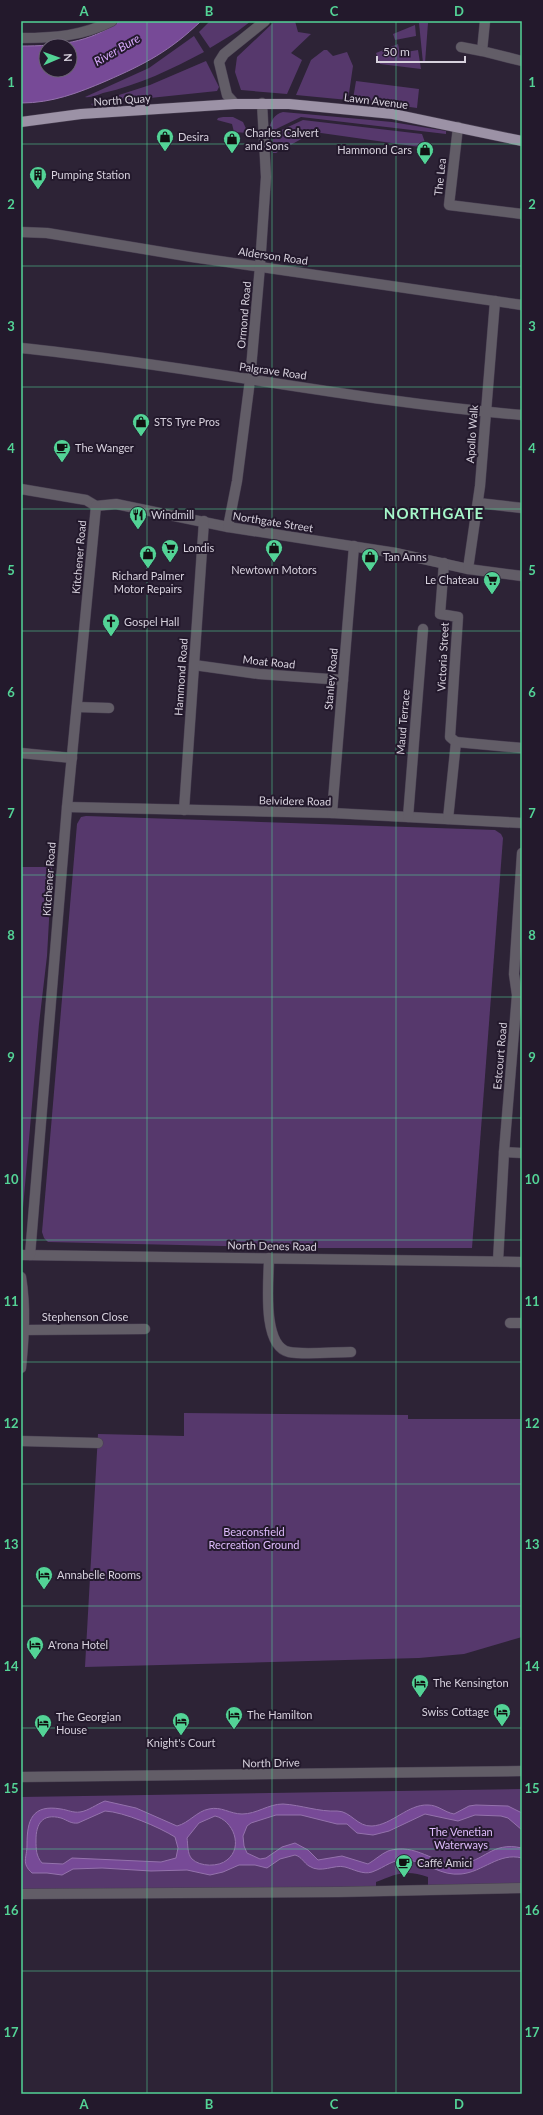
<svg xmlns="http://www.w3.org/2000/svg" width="543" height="2115" font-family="Lato,sans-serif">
	<rect width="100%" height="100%" fill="#2d2336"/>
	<g fill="#56386c">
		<polygon points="210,21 251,21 238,31 210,48 199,32"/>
		<polygon points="275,21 295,21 298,32 311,34 291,53 302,60 287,94 241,90 235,72 237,57"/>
		<polygon points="419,23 428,23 425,63 423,63"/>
		<polygon points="415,25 416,36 395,40 393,34"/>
		<path d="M194 36 204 52C172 69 139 85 103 93 97 95 90 98 85 97L149 68Z"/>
		<polygon points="398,44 400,53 418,50 421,69 380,64 376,53"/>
		<polygon points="324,50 327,50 333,56 347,52 353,66 348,100 296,95 311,60"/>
		<polygon points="206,61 219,87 217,91 102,103 93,106 91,104 150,85"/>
		<polygon points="356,81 419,89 417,108 353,99"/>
		<path d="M283 112 392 122 446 131V134L301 117 274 130 269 129C271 121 274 114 283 112Z"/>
		<polygon points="223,117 233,117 243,122 248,133 234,132 232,124 217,120 218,118"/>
		<polygon points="303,120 422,134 427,148 314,132 276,153 273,153 273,136 275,133"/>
		<polygon points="86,816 495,830 501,834 503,838 472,1248 316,1248 48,1242 44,1238 42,1232 77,824 81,817"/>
		<polygon points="21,867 52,867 47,956 39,1024 21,1231"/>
		<polygon points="184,1413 408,1415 408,1419 522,1419 522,1637 464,1654 419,1658 85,1667 98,1434 184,1436"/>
		<path d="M522 1789V1885L428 1887V1877C406 1869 396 1874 376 1882V1888L21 1891V1797Z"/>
	</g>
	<g fill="#774a97" stroke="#9472ac" fill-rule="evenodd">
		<path d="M120 21H201C170 51 145 64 106 81 78 93 52 103 21 103V46C58 46 89 43 120 21ZM46 46H70V70H46Z"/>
		<path d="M105 1801 136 1808 177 1826C189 1823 197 1811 209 1809 221 1806 230 1814 242 1814 257 1814 268 1804 283 1804 301 1805 319 1812 337 1811 351 1811 357 1827 372 1826 392 1825 408 1804 428 1805 438 1805 444 1812 454 1814L469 1806 476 1805 508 1806 522 1813V1830L508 1818 501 1816 475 1815 458 1821 425 1814 389 1831 373 1835 357 1833 347 1824H337L301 1815H276L251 1823 247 1826 243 1836 244 1846 247 1853 260 1859 266 1858 282 1847 295 1843 308 1850 318 1860 342 1856 368 1864C375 1860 381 1854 388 1851 416 1842 434 1865 459 1864 485 1862 491 1841 522 1848V1858C499 1852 483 1872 461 1874 441 1876 428 1863 409 1860 393 1858 386 1867 372 1872 363 1875 353 1869 345 1867 334 1864 321 1874 309 1866 304 1863 302 1857 295 1855L280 1859 267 1868 255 1865H239L223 1872 210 1875 187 1870 151 1871 102 1868 73 1869 62 1875 47 1873H32C21 1863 27 1858 27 1845 27 1820 32 1804 61 1809 68 1810 73 1813 80 1812 88 1811 97 1804 105 1801ZM105 1811C124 1812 159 1827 175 1837L178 1848 176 1858 161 1862 72 1858 63 1864 42 1863C36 1856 36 1849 36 1840 36 1824 42 1813 61 1818 67 1820 71 1824 78 1823ZM215 1816C233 1820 244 1847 227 1860 219 1867 200 1867 192 1859 187 1854 188 1844 187 1838L199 1823Z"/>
	</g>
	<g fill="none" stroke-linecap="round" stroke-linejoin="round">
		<defs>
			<g id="minor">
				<polyline points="485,21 482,51 522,61"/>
				<path d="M21 38C54 38 83 36 112 21"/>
				<polyline points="461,47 482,51"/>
				<polyline points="235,104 227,95 219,62 224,54 265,21"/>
				<polyline points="458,127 449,205 522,214"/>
				<polyline points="21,232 47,233 192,257 522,305"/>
				<path d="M21 348C189 365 354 401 522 415"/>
				<polyline points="21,489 86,500 96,506 116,504 228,527 396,553 468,569 522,576"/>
				<polyline points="478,503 522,508"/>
				<polyline points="228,527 237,481 250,380 260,266 266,177 262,103"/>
				<polyline points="444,563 440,614 458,617 450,737 456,742"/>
				<polyline points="468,569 480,486 495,301"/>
				<polyline points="194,665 259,674 343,680"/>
				<polyline points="77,707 109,708"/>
				<polyline points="456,742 522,748"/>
				<polyline points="21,753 72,758"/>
				<polyline points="67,807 332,813 522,823"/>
				<polyline points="184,810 204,521"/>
				<polyline points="332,813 354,546"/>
				<polyline points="408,817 423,629"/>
				<polyline points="448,819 456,742"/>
				<polyline points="504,1152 522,1153"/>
				<polyline points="21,1255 522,1262"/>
				<polyline points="30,1255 67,807 96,506"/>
				<path d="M269 1258C269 1279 261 1346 289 1352 303 1355 335 1352 351 1352"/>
				<polyline points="498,1261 504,1152 517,995 514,974 522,853"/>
				<path d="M21 1277C26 1308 24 1337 21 1368"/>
				<polyline points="510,1323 522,1323"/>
				<polyline points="25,1330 145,1329"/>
				<polyline points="21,1441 98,1443"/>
				<polyline points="21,1777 522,1771"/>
				<polyline points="21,1894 339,1892 522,1888"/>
			</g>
			<polyline id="major" points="21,122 81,114 235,104 289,104 393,114 522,141"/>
		</defs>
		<use href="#minor" stroke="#483f51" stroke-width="11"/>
		<use href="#major" stroke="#483f51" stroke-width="11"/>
		<use href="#minor" stroke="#625d67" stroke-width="10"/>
		<use href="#major" stroke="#9c92a6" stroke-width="10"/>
	</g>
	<path fill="none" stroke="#53d396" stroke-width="1" stroke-opacity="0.55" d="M147 21V2094M272 21V2094M396 21V2094M21 144H522M21 266H522M21 387H522M21 509H522M21 631H522M21 753H522M21 875H522M21 997H522M21 1118H522M21 1240H522M21 1362H522M21 1484H522M21 1606H522M21 1728H522M21 1849H522M21 1971H522"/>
	<defs>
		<symbol id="shop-pin" viewBox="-11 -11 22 30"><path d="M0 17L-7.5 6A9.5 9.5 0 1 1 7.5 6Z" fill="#53d396" stroke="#23192c"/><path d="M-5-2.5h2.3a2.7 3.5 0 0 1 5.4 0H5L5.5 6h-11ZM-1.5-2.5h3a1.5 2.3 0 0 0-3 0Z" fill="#111"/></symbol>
		<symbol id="building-pin" viewBox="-11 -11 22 30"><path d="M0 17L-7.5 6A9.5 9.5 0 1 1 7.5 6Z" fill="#53d396" stroke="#23192c"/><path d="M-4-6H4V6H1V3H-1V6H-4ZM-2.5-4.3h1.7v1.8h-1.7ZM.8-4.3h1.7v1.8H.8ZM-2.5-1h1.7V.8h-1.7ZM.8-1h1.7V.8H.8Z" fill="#111"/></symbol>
		<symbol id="cafe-pin" viewBox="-11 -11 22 30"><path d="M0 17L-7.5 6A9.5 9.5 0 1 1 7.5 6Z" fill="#53d396" stroke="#23192c"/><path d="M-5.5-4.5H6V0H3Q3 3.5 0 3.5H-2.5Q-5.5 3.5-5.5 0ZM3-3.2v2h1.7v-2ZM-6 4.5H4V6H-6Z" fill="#111"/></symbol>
		<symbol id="restaurant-pin" viewBox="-11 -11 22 30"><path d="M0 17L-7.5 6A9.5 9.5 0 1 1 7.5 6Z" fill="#53d396" stroke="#23192c"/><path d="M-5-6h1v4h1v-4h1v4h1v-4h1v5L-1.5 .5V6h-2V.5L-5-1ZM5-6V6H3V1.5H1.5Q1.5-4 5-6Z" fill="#111"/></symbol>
		<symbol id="supermarket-pin" viewBox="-11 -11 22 30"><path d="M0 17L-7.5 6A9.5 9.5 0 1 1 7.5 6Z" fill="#53d396" stroke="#23192c"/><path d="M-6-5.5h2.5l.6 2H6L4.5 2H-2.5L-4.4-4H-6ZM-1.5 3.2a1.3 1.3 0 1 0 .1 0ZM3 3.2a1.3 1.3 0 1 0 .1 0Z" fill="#111"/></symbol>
		<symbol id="church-pin" viewBox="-11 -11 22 30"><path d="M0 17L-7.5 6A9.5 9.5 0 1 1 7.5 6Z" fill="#53d396" stroke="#23192c"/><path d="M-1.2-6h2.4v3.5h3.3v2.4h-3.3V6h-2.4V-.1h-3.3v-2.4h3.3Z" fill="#111"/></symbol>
		<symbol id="hotel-pin" viewBox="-11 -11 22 30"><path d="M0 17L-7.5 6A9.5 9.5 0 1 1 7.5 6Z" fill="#53d396" stroke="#23192c"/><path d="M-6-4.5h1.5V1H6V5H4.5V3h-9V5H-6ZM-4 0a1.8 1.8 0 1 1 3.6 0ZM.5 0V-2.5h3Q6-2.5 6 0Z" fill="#111"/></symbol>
	</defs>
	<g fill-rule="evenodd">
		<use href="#shop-pin" x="155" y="127" width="20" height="27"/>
		<use href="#shop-pin" x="222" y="129" width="20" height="27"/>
		<use href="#shop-pin" x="415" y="140" width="20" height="27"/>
		<use href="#building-pin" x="28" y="165" width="20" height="27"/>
		<use href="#shop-pin" x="131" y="412" width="20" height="27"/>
		<use href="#cafe-pin" x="52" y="438" width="20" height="27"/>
		<use href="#restaurant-pin" x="128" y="505" width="20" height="27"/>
		<use href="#supermarket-pin" x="160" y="538" width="20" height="27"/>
		<use href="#shop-pin" x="264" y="538" width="20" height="27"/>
		<use href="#shop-pin" x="138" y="544" width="20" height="27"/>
		<use href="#shop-pin" x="360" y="547" width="20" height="27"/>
		<use href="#supermarket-pin" x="482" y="570" width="20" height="27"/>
		<use href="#church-pin" x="101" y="612" width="20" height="27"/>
		<use href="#hotel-pin" x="34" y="1565" width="20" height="27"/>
		<use href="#hotel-pin" x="25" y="1635" width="20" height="27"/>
		<use href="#hotel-pin" x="410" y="1673" width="20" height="27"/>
		<use href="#hotel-pin" x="492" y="1702" width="20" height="27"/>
		<use href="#hotel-pin" x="224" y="1705" width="20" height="27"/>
		<use href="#hotel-pin" x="171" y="1711" width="20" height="27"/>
		<use href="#hotel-pin" x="33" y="1713" width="20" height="27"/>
		<use href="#cafe-pin" x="394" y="1853" width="20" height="27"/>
	</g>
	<g text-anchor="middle" stroke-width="4" stroke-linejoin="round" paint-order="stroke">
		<g font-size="11" fill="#d7d1dd" stroke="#23192c">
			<text transform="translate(122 100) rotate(-4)" y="4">North Quay</text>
			<text transform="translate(376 101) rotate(7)" y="4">Lawn Avenue</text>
			<text transform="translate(440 177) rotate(-84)" y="4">The Lea</text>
			<text transform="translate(273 256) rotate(8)" y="4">Alderson Road</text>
			<text transform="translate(244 315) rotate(-85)" y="4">Ormond Road</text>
			<text transform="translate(273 371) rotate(8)" y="4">Palgrave Road</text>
			<text transform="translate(472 434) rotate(-86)" y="4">Apollo Walk</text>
			<text transform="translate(273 522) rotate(9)" y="4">Northgate Street</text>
			<text transform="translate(79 557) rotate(-85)" y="4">Kitchener Road</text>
			<text transform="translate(443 657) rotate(-87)" y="4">Victoria Street</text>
			<text transform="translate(269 662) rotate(6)" y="4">Moat Road</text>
			<text transform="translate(181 677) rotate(-86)" y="4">Hammond Road</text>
			<text transform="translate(331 679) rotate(-85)" y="4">Stanley Road</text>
			<text transform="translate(403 722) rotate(-85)" y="4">Maud Terrace</text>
			<text transform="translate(295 801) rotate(1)" y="4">Belvidere Road</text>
			<text transform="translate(49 879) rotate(-86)" y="4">Kitchener Road</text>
			<text transform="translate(500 1056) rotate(-85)" y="4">Estcourt Road</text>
			<text transform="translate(272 1246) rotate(1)" y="4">North Denes Road</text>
			<text x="85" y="1321">Stephenson Close</text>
			<text transform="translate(271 1763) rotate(-1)" y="4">North Drive</text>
		</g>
		<g font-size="11" fill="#d7d1dd" stroke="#23192c" text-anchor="start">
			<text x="245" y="137">Charles Calvert<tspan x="245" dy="13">and Sons</tspan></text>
			<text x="178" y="141">Desira</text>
			<text x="412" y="154" text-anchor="end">Hammond Cars</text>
			<text x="51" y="179">Pumping Station</text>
			<text x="154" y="426">STS Tyre Pros</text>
			<text x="75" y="452">The Wanger</text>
			<text x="151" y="519">Windmill</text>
			<text x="183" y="552">Londis</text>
			<text x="383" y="561">Tan Anns</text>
			<text x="274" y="574" text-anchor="middle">Newtown Motors</text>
			<text x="148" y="580" text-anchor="middle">Richard Palmer<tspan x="148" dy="13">Motor Repairs</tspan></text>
			<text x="479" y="584" text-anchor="end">Le Chateau</text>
			<text x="124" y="626">Gospel Hall</text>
			<text x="57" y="1579">Annabelle Rooms</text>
			<text x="48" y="1649">A'rona Hotel</text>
			<text x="433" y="1687">The Kensington</text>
			<text x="489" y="1716" text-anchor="end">Swiss Cottage</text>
			<text x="247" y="1719">The Hamilton</text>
			<text x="56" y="1721">The Georgian<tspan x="56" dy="13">House</tspan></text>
			<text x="181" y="1747" text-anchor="middle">Knight's Court</text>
			<text x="417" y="1867">Caffé Amici</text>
		</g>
		<g font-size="11" fill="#dfbcfc" stroke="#23192c">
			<text x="254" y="1536">Beaconsfield<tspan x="254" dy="13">Recreation Ground</tspan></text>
			<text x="461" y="1836">The Venetian<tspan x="461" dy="13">Waterways</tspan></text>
		</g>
		<g font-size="12" font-style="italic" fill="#d8a9fd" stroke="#23192c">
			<text transform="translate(117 50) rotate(-30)" y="4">River Bure</text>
		</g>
		<g font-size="15" font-weight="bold" letter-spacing="1" fill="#a5f6c9" stroke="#23192c">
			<text x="434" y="519">NORTHGATE</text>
		</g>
	</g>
	<rect width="543" height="2115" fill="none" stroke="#23192c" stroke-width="44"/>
	<g transform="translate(58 58) rotate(88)"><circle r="19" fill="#23192c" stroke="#6b6373"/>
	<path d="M0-3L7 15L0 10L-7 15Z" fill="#53d396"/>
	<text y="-6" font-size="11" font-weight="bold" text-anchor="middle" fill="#d7d1dd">N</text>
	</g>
	<path d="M377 56v6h88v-6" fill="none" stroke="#d7d1dd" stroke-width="2"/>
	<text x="383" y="56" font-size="12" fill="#d7d1dd" stroke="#23192c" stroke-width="3" paint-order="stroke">50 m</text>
	<rect x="22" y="22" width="499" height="2071" fill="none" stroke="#53d396" stroke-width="1.5"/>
	<g font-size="13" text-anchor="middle" font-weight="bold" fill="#53d396">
		<text x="84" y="16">A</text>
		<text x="209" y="16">B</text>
		<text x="334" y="16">C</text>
		<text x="459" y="16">D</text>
		<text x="11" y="87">1</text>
		<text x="532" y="87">1</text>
		<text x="11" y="209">2</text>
		<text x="532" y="209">2</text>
		<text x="11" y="331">3</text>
		<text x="532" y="331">3</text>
		<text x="11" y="453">4</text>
		<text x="532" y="453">4</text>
		<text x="11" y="575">5</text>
		<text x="532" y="575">5</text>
		<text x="11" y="697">6</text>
		<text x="532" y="697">6</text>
		<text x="11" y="818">7</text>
		<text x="532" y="818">7</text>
		<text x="11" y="940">8</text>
		<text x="532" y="940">8</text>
		<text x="11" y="1062">9</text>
		<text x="532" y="1062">9</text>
		<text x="11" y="1184">10</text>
		<text x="532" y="1184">10</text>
		<text x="11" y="1306">11</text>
		<text x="532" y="1306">11</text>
		<text x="11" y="1428">12</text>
		<text x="532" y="1428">12</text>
		<text x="11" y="1549">13</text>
		<text x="532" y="1549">13</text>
		<text x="11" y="1671">14</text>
		<text x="532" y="1671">14</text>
		<text x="11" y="1793">15</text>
		<text x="532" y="1793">15</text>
		<text x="11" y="1915">16</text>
		<text x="532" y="1915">16</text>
		<text x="11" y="2037">17</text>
		<text x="532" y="2037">17</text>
		<text x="84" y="2109">A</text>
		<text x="209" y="2109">B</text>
		<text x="334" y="2109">C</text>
		<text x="459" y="2109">D</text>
	</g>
</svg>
